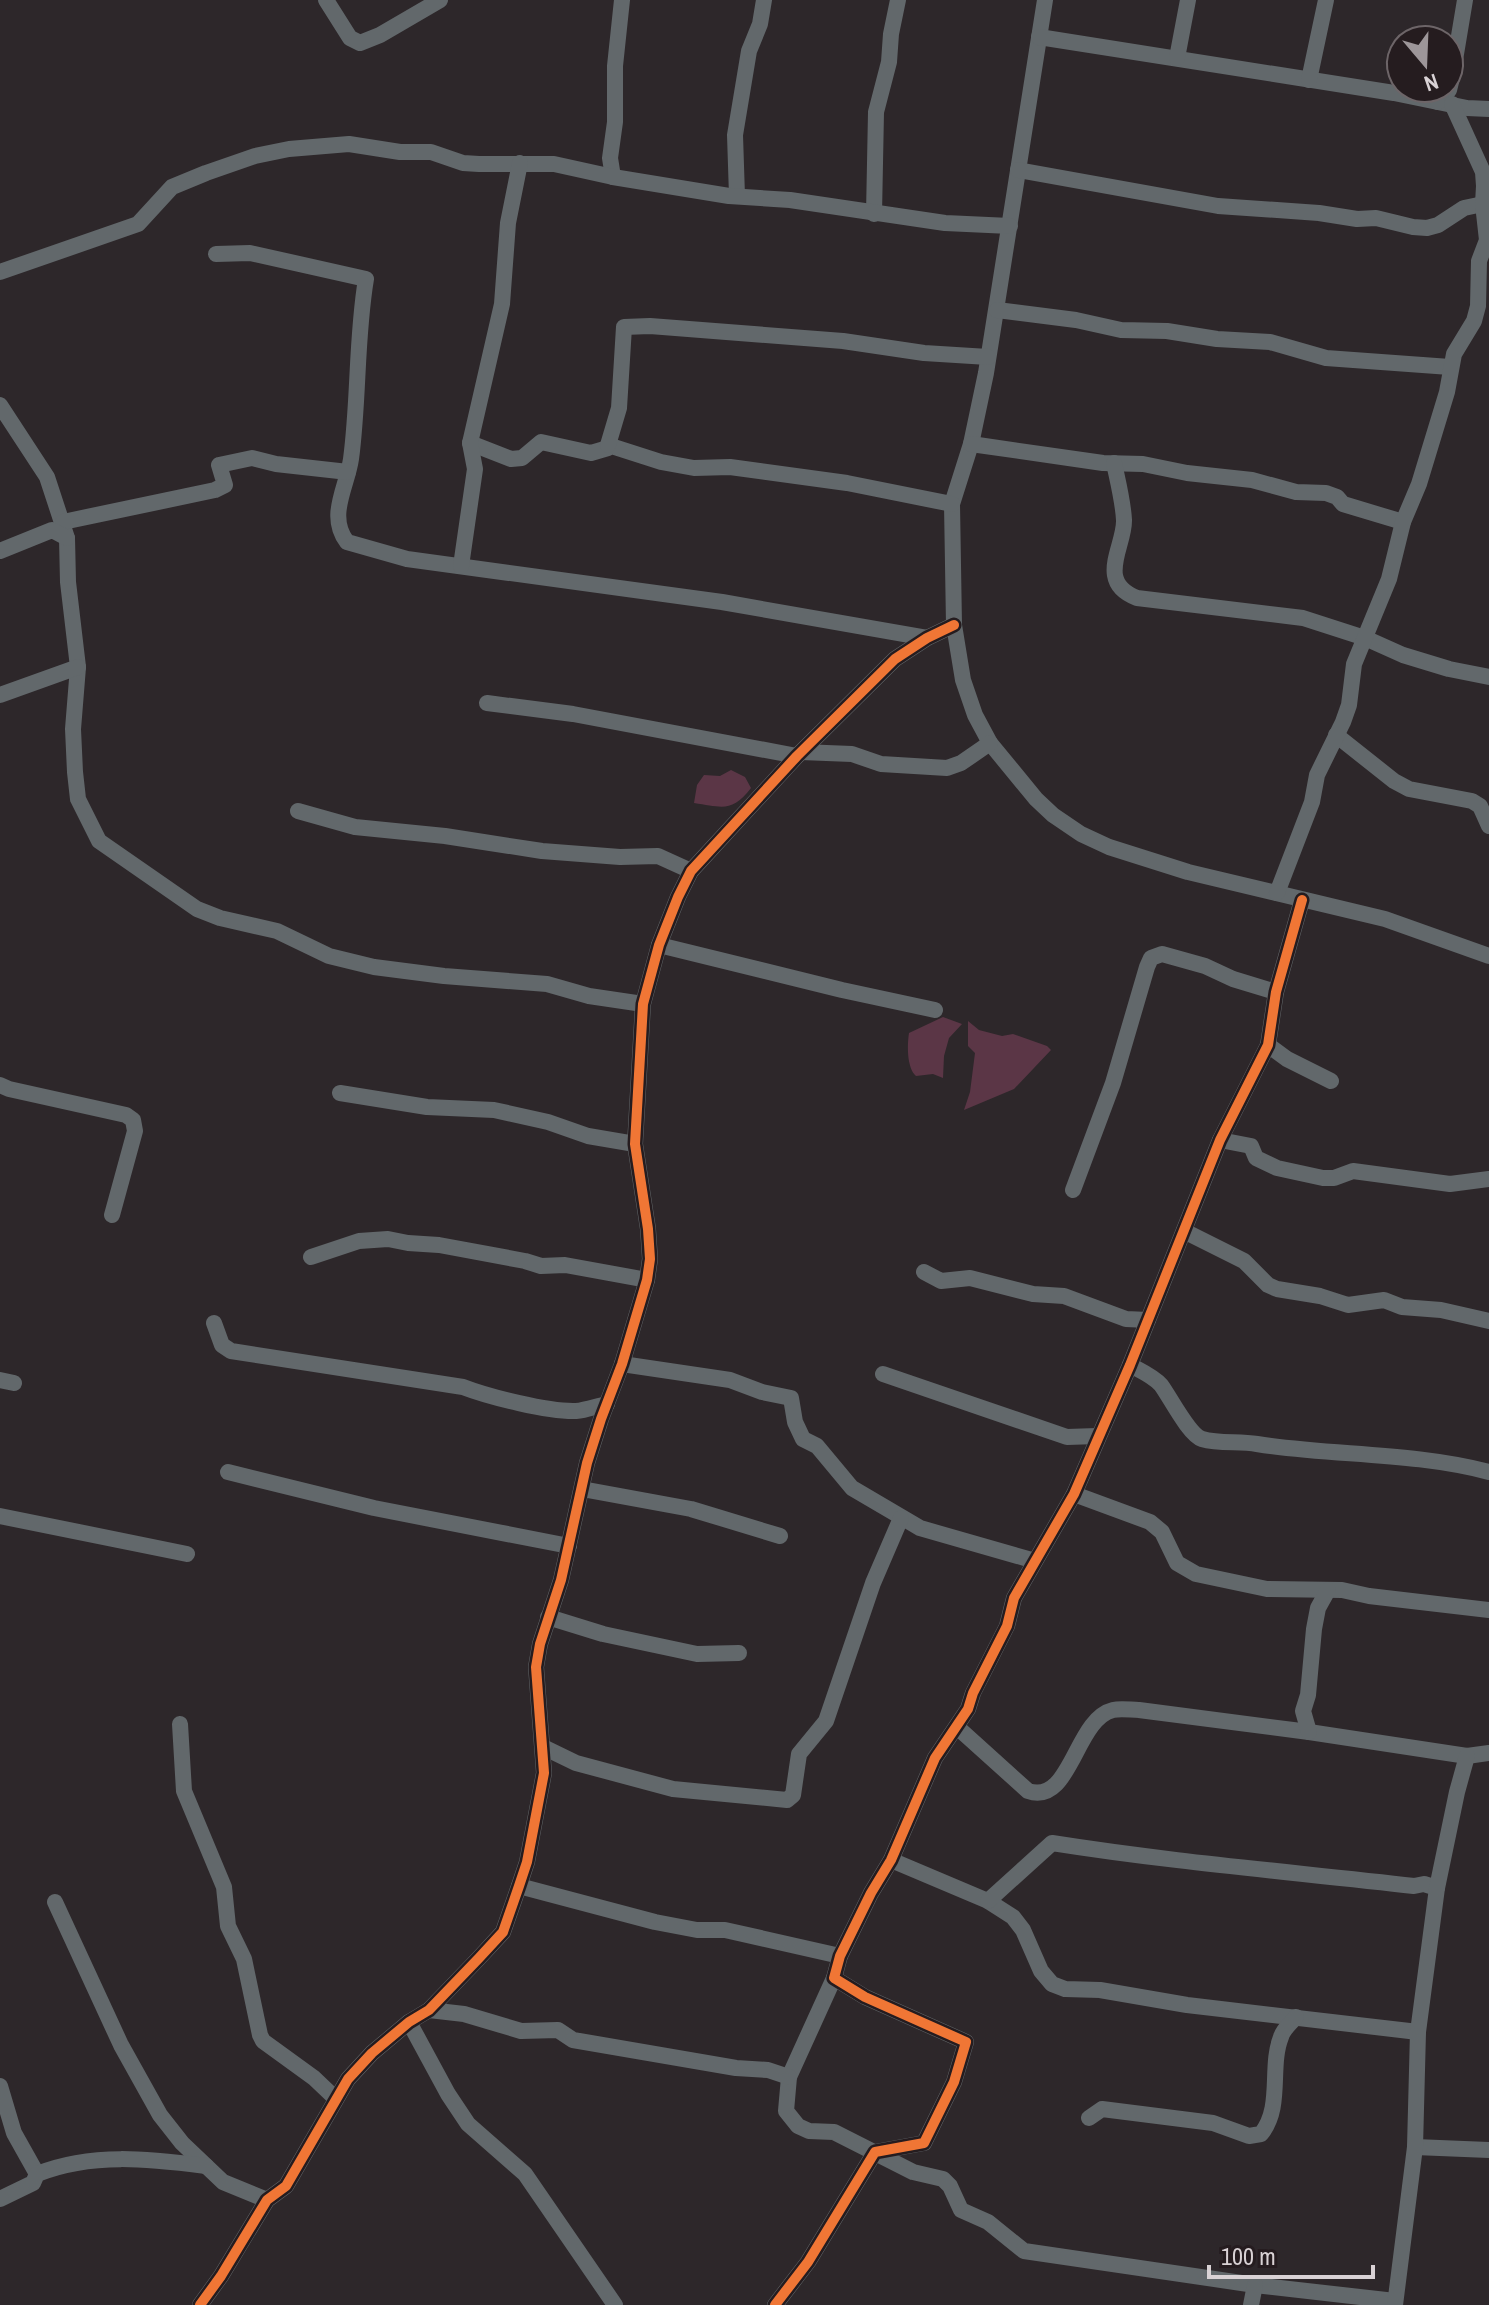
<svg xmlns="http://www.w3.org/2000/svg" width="1489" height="2305" font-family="'Archivo Narrow',sans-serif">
	<rect width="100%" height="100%" fill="#2d272a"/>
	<g fill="#5b3646">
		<path d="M731 770 745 777 751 788C732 813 722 807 694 803L697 785 704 775 720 776Z"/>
		<path d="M943 1017 962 1024 949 1038 944 1056 943 1078 933 1074 916 1076C907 1068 907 1046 909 1033Z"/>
		<polygon points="968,1021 979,1030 1002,1036 1013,1034 1047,1046 1051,1050 1014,1089 964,1110 970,1092 975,1053 968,1046"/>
	</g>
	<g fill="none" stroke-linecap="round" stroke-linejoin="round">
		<g stroke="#62686b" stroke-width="16">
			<polyline points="326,0 350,38 360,43 380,35 440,0"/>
			<polyline points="1045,0 986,373 971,444 952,504 954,625 963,680 975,715 990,743 1036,799 1053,815 1081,834 1109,847 1188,872 1385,919 1489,956"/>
			<polyline points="1039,37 1394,93 1467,108 1489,109"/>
			<polyline points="1177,58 1188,0"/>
			<polyline points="1309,80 1326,0"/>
			<polyline points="1438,102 1449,90 1452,78 1465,0"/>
			<polyline points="1018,170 1218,206 1319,213 1357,219 1376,218 1413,227 1427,228 1438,225 1464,208 1483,204"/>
			<polyline points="613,177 610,158 615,122 615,66 622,0"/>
			<polyline points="737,196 735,135 749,51 760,24 764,0"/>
			<polyline points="874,214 876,112 889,62 891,34 898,0"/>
			<path d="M216 254 250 253 366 279C356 338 359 399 351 459 347 487 327 516 347 542L407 559 722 602 927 638"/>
			<polyline points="0,272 138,224 172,187 206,173 255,156 289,149 349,144 400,152 431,152 463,163 479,164 554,164 613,177 729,196 790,200 945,223 1010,226"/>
			<polyline points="997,310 1076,320 1121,330 1167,331 1217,339 1270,342 1326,358 1450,367"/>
			<polyline points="0,405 47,477 67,538 68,582 78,667 73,729 75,772 78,799 99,841 197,909 220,918 277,931 329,956 374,967 444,976 547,984 589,996 643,1004"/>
			<polyline points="470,443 511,459 522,458 541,442 591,453 608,448 608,445 661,462 694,468 730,467 847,483 952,504"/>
			<polyline points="971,444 1103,463 1143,464 1187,473 1252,480 1296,492 1326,493 1337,497 1343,504 1403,522"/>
			<polyline points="608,445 619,408 624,327 650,326 843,341 924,353 988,357"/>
			<path d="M1114 463C1118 482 1123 501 1124 520 1125 546 1095 582 1137 598L1303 618 1365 638 1403 655 1449 669 1489 677"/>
			<polyline points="63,522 215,490 225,485 219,465 252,458 276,464 348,472"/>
			<polyline points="0,551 52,530 67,538"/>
			<polyline points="461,566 475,469 470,443 502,304 508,223 520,163"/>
			<polyline points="0,695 78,667"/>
			<polyline points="487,703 573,714 797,756"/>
			<polyline points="1336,735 1394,781 1409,789 1472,801 1480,806 1489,826"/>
			<polyline points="801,752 852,754 881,764 947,768 961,763 990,743"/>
			<polyline points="298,811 355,827 445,836 542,851 620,857 658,856 691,871"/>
			<polyline points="1277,893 1312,802 1317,775 1343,722 1349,705 1354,664 1389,579 1403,522 1419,484 1447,392 1454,354 1474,321 1478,306 1479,261 1487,240 1483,204 1484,186 1483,172 1452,104"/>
			<polyline points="659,945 842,990 935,1010"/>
			<polyline points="1268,1045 1287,1059 1331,1081"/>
			<polyline points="0,1085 9,1089 126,1115 133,1120 135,1131 112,1215"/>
			<polyline points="340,1093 427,1107 494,1110 548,1122 588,1136 635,1144"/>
			<polyline points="1220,1140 1251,1146 1256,1158 1277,1168 1323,1178 1334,1178 1353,1171 1450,1184 1489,1179"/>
			<polyline points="1073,1190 1113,1083 1147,967 1151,958 1162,954 1205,966 1233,979 1276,992"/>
			<polyline points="1184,1231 1244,1261 1268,1285 1277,1289 1320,1296 1348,1305 1384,1300 1402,1307 1441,1310 1489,1321"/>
			<polyline points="311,1257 359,1241 388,1239 408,1243 439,1245 525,1261 541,1266 565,1265 647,1280"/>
			<polyline points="924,1272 941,1281 970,1278 1033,1294 1064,1296 1126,1319 1148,1320"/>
			<path d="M214 1323 222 1345 231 1351 463 1387C489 1397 549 1412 576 1411 586 1410 597 1406 607 1404"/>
			<polyline points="622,1364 730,1380 762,1392 791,1398 795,1422 803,1439 817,1446 852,1488 920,1528 1035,1561"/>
			<path d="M1130 1365C1141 1371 1153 1376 1161 1385 1170 1397 1189 1435 1202 1439 1219 1444 1239 1441 1257 1444 1333 1456 1413 1452 1489 1472"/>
			<polyline points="883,1374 1067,1437 1097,1436"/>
			<polyline points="0,1380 14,1383"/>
			<polyline points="228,1472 374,1508 569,1546"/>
			<polyline points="582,1489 691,1509 780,1536"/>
			<polyline points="1074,1494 1150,1522 1162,1532 1177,1563 1196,1574 1267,1589 1342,1590 1369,1596 1489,1610"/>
			<polyline points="0,1516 187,1554"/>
			<polyline points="548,1617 603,1634 697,1654 739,1653"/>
			<polyline points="180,1724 184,1791 224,1887 228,1926 244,1959 260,2035 263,2041 314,2078 335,2098"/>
			<path d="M957 1727 1028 1791C1071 1806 1075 1719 1113 1710 1121 1708 1131 1710 1139 1710L1309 1732 1467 1756 1489 1753"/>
			<polyline points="1309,1732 1303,1711 1308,1695 1314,1629 1318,1608 1328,1590"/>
			<polyline points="543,1747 576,1763 673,1789 787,1800 793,1795 799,1754 826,1721 873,1583 901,1518"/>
			<polyline points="891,1860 988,1901 1013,1917 1023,1930 1041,1971 1052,1984 1065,1989 1100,1990 1187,2005 1418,2032"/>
			<polyline points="519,1886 655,1922 697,1930 725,1930 840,1956"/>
			<path d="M988 1901 1052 1843C1172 1862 1293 1872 1414 1886L1424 1884 1437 1888"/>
			<polyline points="55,1902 121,2045 160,2115 182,2143 223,2182 267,2200"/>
			<polyline points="834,1978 789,2077 786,2111 798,2126 809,2131 834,2132 913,2172 943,2179 950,2186 961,2210 988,2222 1024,2251 1255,2285 1395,2301"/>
			<polyline points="429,2010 464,2014 521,2031 558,2030 573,2040 736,2068 768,2070 789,2077"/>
			<polyline points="409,2022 448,2094 468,2124 525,2174 615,2305"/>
			<polyline points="0,2086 14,2133 37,2174"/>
			<path d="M1089 2118 1102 2109 1213 2123 1249 2136 1261 2134C1283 2107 1269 2067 1281 2037 1283 2029 1291 2023 1296 2017"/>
			<polyline points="1415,2147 1489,2150"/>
			<path d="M0 2199 33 2183 37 2174C92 2152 149 2159 206 2166"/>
			<polyline points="200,2305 221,2276 267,2200 286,2186 348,2079 372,2053 409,2022 429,2010 479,1958 503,1932 519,1886 527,1862 544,1773 536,1667 540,1644 561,1580 587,1463 601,1419 622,1364 647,1280 650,1259 648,1229 635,1144 643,1004 659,945 678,897 691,871 797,756 895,659 927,638 954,625"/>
			<polyline points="775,2305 808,2262 875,2152 924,2143 954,2082 966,2042 865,1997 834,1978 840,1956 871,1893 891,1860 935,1758 968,1709 973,1693 1007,1626 1014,1598 1074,1494 1130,1365 1220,1140 1268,1045 1276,992 1302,900"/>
			<polyline points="1251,2305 1255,2285"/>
			<polyline points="1395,2305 1415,2147 1418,2032 1437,1888 1457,1792 1467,1756"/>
		</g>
		<defs>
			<g id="cycleway">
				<polyline points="200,2305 221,2276 267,2200 286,2186 348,2079 372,2053 409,2022 429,2010 479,1958 503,1932 519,1886 527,1862 544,1773 536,1667 540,1644 561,1580 587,1463 601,1419 622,1364 647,1280 650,1259 648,1229 635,1144 643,1004 659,945 678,897 691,871 797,756 895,659 927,638 954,625"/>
				<polyline points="775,2305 808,2262 875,2152 924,2143 954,2082 966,2042 865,1997 834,1978 840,1956 871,1893 891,1860 935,1758 968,1709 973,1693 1007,1626 1014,1598 1074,1494 1130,1365 1220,1140 1268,1045 1276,992 1302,900"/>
			</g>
		</defs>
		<use href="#cycleway" stroke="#251c1f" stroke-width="15"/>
		<use href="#cycleway" stroke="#f07635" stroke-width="10"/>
	</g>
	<g transform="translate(1425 64) rotate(161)"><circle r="38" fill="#251c1f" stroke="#6d6568" stroke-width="2"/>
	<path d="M0-6L14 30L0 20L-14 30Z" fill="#9d9699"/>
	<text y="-12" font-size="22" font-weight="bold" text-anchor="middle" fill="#d9d2d5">N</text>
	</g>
	<path d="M1209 2265v12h164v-12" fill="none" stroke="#d9d2d5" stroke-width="4"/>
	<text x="1221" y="2265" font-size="24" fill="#d9d2d5" stroke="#251c1f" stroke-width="6" paint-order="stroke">100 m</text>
</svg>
